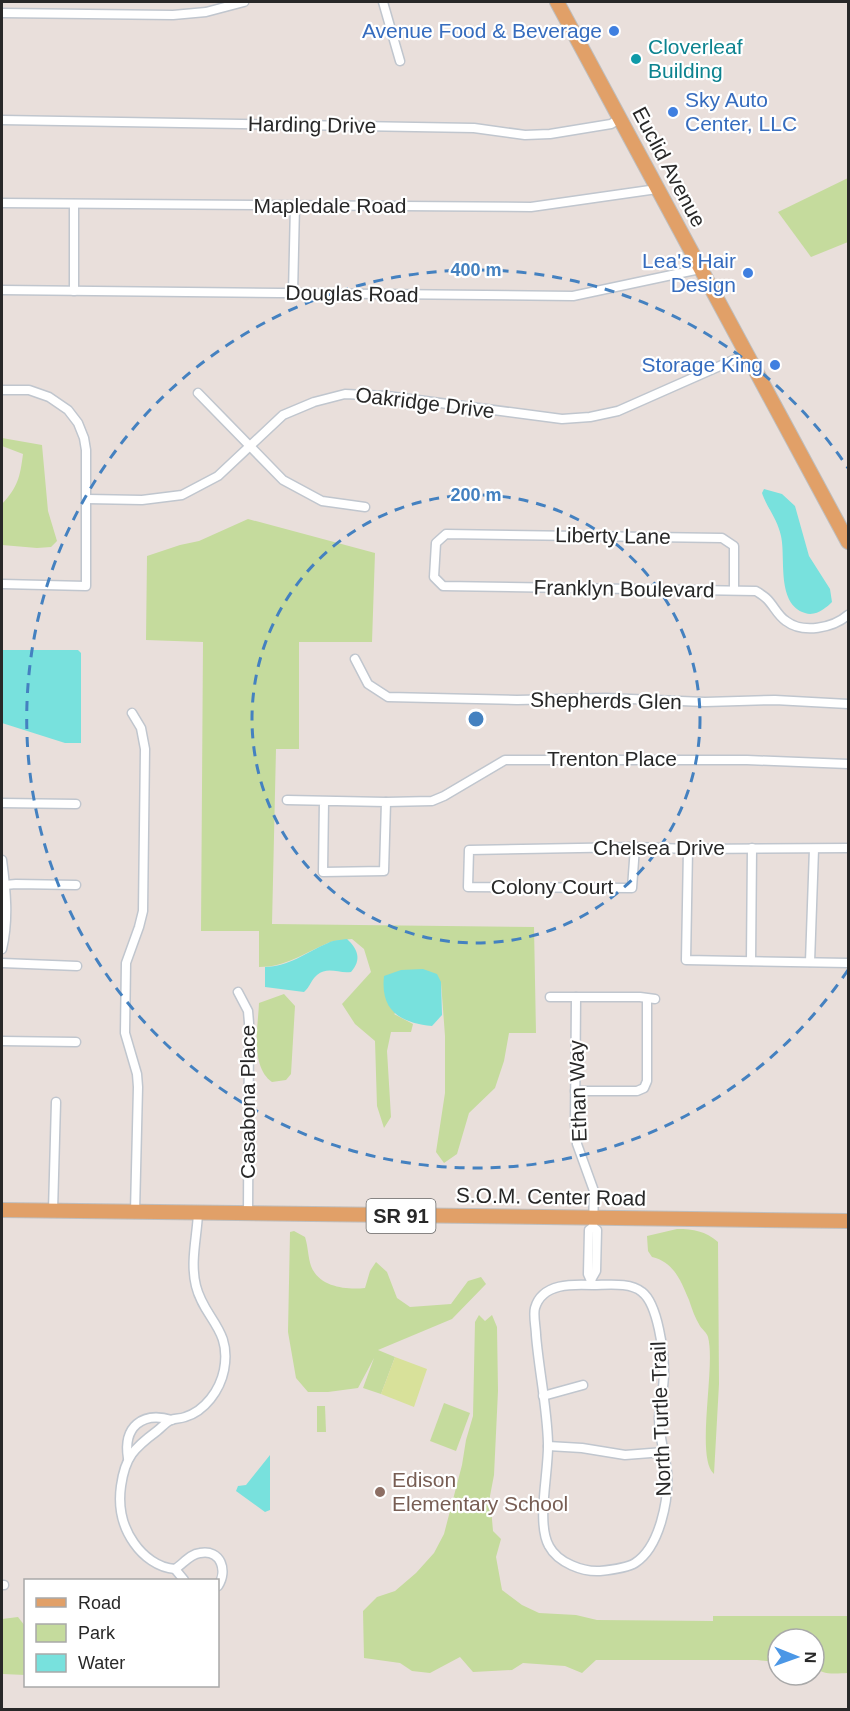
<svg xmlns="http://www.w3.org/2000/svg" width="850" height="1711" font-family="Arial,sans-serif">
	<rect width="100%" height="100%" fill="#e9dfdb"/>
	<g fill="#c5db9d">
		<polygon points="848,178 848,242 811,257 778,212"/>
		<path d="M2 438 42 445 48 511 57 541 51 547 37 548 2 545V504C18 487 20 477 23 454L2 446Z"/>
		<path d="M248 519 375 553 372 642H299V749H276L272 924 534 927 536 1033H509L504 1061 495 1088 469 1113 457 1154 444 1163 436 1152 445 1093V1036L441 982 394 1014 413 1024 411 1032H391L387 1051 391 1117 384 1128 377 1106 375 1041 355 1024 342 1004 371 972 364 949 352 939C344 940 335 940 328 943 304 953 286 967 259 967V931H201L203 642 146 640 147 556 180 545 199 541Z"/>
		<path d="M284 994 295 1006 291 1074 286 1080 272 1082C250 1066 258 1027 259 1003Z"/>
		<path d="M677 1229C694 1229 705 1231 718 1242L719 1384 714 1474C695 1458 716 1366 708 1337 707 1333 702 1329 700 1326 695 1318 692 1309 689 1300 681 1281 674 1262 652 1257L648 1251 647 1236Z"/>
		<path d="M294 1231 305 1237C308 1246 308 1257 311 1266 319 1287 346 1290 365 1288L370 1271 376 1262 387 1272 397 1298 410 1307 451 1304 468 1281 481 1277 486 1284 452 1319 378 1350 395 1357 381 1394 363 1388 374 1358 358 1388 328 1392H308L296 1378 288 1332 290 1232Z"/>
		<path d="M479 1315 485 1321 492 1315 497 1327 498 1391 494 1475 490 1496 493 1531 501 1539 496 1557 502 1590 522 1605 539 1613 576 1615 597 1620 713 1621V1616H848V1673C814 1675 814 1672 814 1639H778L777 1662 757 1660H596L582 1673 565 1666 523 1663 512 1670 473 1672 460 1657 430 1673 412 1671 400 1663 364 1658 363 1611 377 1597 395 1591 416 1573 434 1553 444 1534 462 1465 466 1440 473 1416 475 1322Z"/>
		<polygon points="444,1403 470,1413 456,1451 430,1441"/>
		<polygon points="317,1406 325,1406 326,1432 317,1432"/>
		<polygon points="18,1617 25,1626 25,1675 3,1674 2,1619"/>
	</g>
	<polygon fill="#d8e19a" points="395,1357 427,1369 414,1407 381,1394"/>
	<g fill="#78e1dd">
		<path d="M764 489 782 494 795 506 809 556 830 589 832 602C827 607 816 617 805 613 776 604 786 558 781 536 777 518 767 508 762 493Z"/>
		<polygon points="2,650 78,650 81,653 81,743 65,743 2,723"/>
		<path d="M347 939C358 949 362 960 351 972 339 974 328 966 317 975 311 980 310 987 304 992L265 987V967C288 967 307 952 328 943 333 940 340 940 347 939Z"/>
		<path d="M423 969 437 974 441 982 442 1015 432 1026C401 1023 380 1011 384 976L401 970Z"/>
		<polygon points="270,1455 270,1510 265,1512 236,1491 238,1486 246,1485"/>
	</g>
	<g fill="none" stroke-linecap="round" stroke-linejoin="round">
		<defs>
			<g id="minor">
				<polyline points="383,2 400,61"/>
				<polyline points="2,13 173,15 206,12 244,2"/>
				<polyline points="2,120 474,128 525,135 550,134 611,124 619,119"/>
				<polyline points="2,203 531,207 657,189"/>
				<polyline points="2,290 573,296 700,269"/>
				<polyline points="74,291 74,204"/>
				<polyline points="293,294 295,205"/>
				<polyline points="2,390 29,390 49,397 68,410 78,423 84,438 86,450 86,586 2,584"/>
				<polyline points="198,393 283,480 322,501 365,507"/>
				<polyline points="87,499 142,500 182,495 218,476 283,415 314,402 345,394 387,396 562,419 590,417 618,411 747,354"/>
				<path d="M734 590V546L722 538 446 534 436 543 434 577 443 586 756 591C759 593 764 596 767 599 774 606 778 616 786 621 803 634 833 628 848 615"/>
				<polyline points="355,659 368,684 388,697 517,700 606,698 705,702 775,700 848,704"/>
				<polyline points="132,713 141,728 145,749 143,911 139,927 126,963 125,1033 137,1074 138,1087 135,1212"/>
				<polyline points="287,800 386,802 384,871 323,872 324,801"/>
				<polyline points="386,802 432,801 444,796 505,760 747,760 848,764"/>
				<polyline points="2,803 76,804"/>
				<polyline points="635,847 632,888 468,887 469,850 635,847 688,849 848,848"/>
				<polyline points="688,849 686,960 848,963"/>
				<path d="M2 860C6 890 9 920 2 949"/>
				<polyline points="5,885 16,884 76,885"/>
				<polyline points="751,961 752,848"/>
				<polyline points="810,962 814,849"/>
				<polyline points="2,963 77,966"/>
				<polyline points="238,992 248,1011 249,1023 248,1214"/>
				<polyline points="550,997 640,997 655,999"/>
				<path d="M576 997 575 1124 577 1144 594 1191 593 1227 589 1230 588 1274 593 1285C608 1285 630 1282 642 1292 658 1304 664 1353 664 1373 664 1388 660 1403 659 1418 659 1436 665 1454 667 1472 669 1499 660 1547 635 1563 627 1568 610 1570 600 1571 583 1572 558 1563 549 1546 536 1523 549 1471 548 1443 547 1407 539 1371 536 1335 536 1328 533 1315 535 1308 542 1283 573 1284 593 1285"/>
				<polyline points="2,1041 76,1042"/>
				<polyline points="575,1091 637,1091 644,1088 647,1081 647,999"/>
				<polyline points="53,1211 56,1102"/>
				<path d="M198 1213C197 1237 190 1262 196 1286 204 1319 232 1329 224 1370 220 1390 205 1411 185 1417 180 1419 175 1418 171 1420 166 1422 161 1428 157 1431 134 1448 125 1457 121 1486 118 1507 122 1526 134 1543 143 1556 158 1568 175 1569 183 1564 190 1554 200 1553 221 1549 228 1571 218 1586"/>
				<polyline points="592,1278 596,1271 597,1230 593,1227"/>
				<polyline points="543,1396 583,1385"/>
				<polyline points="548,1446 582,1448 625,1455 664,1452"/>
				<path d="M128 1458C123 1427 142 1411 172 1420"/>
				<polyline points="175,1569 184,1580"/>
				<polyline points="2,1585 4,1585"/>
			</g>
			<g id="primary">
				<polyline points="557,2 848,542"/>
				<polyline points="2,1210 848,1221"/>
			</g>
		</defs>
		<use href="#minor" stroke="#c0c6ce" stroke-width="11"/>
		<use href="#primary" stroke="#bebebe" stroke-width="16"/>
		<use href="#minor" stroke="#fff" stroke-width="8"/>
		<use href="#primary" stroke="#e1a068" stroke-width="14"/>
	</g>
	<g fill="none" stroke="#4481c0" stroke-width="3" stroke-dasharray="10 8">
		<circle cx="476" cy="719" r="224"/>
		<path d="M848 970A449 449 0 1 1 848 468"/>
	</g>
	<g fill="#3f7fe0" stroke="#fff" stroke-width="2">
		<circle cx="614" cy="31" r="6"/>
		<circle cx="673" cy="112" r="6"/>
		<circle cx="748" cy="273" r="6"/>
		<circle cx="775" cy="365" r="6"/>
	</g>
	<circle fill="#0f9aa8" stroke="#fff" stroke-width="2" cx="636" cy="59" r="6"/>
	<circle fill="#8d6e63" stroke="#fff" stroke-width="2" cx="380" cy="1492" r="6"/>
	<g text-anchor="middle" stroke-width="4.5" stroke-linejoin="round" paint-order="stroke">
		<rect fill="#fff" stroke="#686868" stroke-width="1.5" x="366.5" y="1199" width="69" height="34" rx="4.5"/>
		<g font-size="20" font-weight="bold" fill="#282828">
			<text x="401" y="1223">SR 91</text>
		</g>
		<g font-size="21" fill="#366cbe" stroke="#fff" text-anchor="end">
			<text x="602" y="38">Avenue Food &amp; Beverage</text>
			<text x="685" y="107" text-anchor="start">Sky Auto<tspan x="685" dy="24">Center, LLC</tspan></text>
			<text x="736" y="268">Lea's Hair<tspan x="736" dy="24">Design</tspan></text>
			<text x="763" y="372">Storage King</text>
		</g>
		<g font-size="21" fill="#0d838f" stroke="#fff" text-anchor="start">
			<text x="648" y="54">Cloverleaf<tspan x="648" dy="24">Building</tspan></text>
		</g>
		<g font-size="21" fill="#282828" stroke="#fff">
			<text transform="translate(312 125) rotate(1)" y="7">Harding Drive</text>
			<text transform="translate(669 167) rotate(62)" y="7">Euclid Avenue</text>
			<text x="330" y="213">Mapledale Road</text>
			<text transform="translate(352 294) rotate(1)" y="7">Douglas Road</text>
			<text transform="translate(425 403) rotate(7)" y="7">Oakridge Drive</text>
			<text transform="translate(613 536) rotate(1)" y="7">Liberty Lane</text>
			<text transform="translate(624 589) rotate(1)" y="7">Franklyn Boulevard</text>
			<text transform="translate(606 701) rotate(1)" y="7">Shepherds Glen</text>
			<text x="612" y="766">Trenton Place</text>
			<text x="659" y="855">Chelsea Drive</text>
			<text x="552" y="894">Colony Court</text>
			<text transform="translate(578 1091) rotate(-92)" y="7">Ethan Way</text>
			<text transform="translate(248 1102) rotate(-90)" y="7">Casabona Place</text>
			<text transform="translate(551 1197) rotate(1)" y="7">S.O.M. Center Road</text>
			<text transform="translate(661 1419) rotate(-92)" y="7">North Turtle Trail</text>
		</g>
		<g font-size="21" fill="#785e54" stroke="#fff" text-anchor="start">
			<text x="392" y="1487">Edison<tspan x="392" dy="24">Elementary School</tspan></text>
		</g>
	</g>
	<circle cx="476" cy="719" r="9" fill="#4481c0" stroke="#fff" stroke-width="3"/>
	<g font-size="18" text-anchor="middle" font-weight="bold" fill="#4481c0" stroke="#fff" stroke-width="4.5" stroke-linejoin="round" paint-order="stroke">
		<text x="476" y="276">400 m</text>
		<text x="476" y="501">200 m</text>
	</g>
	<rect width="850" height="1711" fill="none" stroke="#282828" stroke-width="6"/>
	<rect x="24" y="1579" width="195" height="108" fill="#ffffff" stroke="#a9a9a9" stroke-width="1.5"/>
	<rect x="36" y="1598" width="30" height="9" fill="#e1a068" stroke="#a9a9a9" stroke-width="1.5"/>
	<text x="78" y="1609" font-size="18" fill="#282828">Road</text>
	<rect x="36" y="1624" width="30" height="18" fill="#c5db9d" stroke="#a9a9a9" stroke-width="1.5"/>
	<text x="78" y="1639" font-size="18" fill="#282828">Park</text>
	<rect x="36" y="1654" width="30" height="18" fill="#78e1dd" stroke="#a9a9a9" stroke-width="1.5"/>
	<text x="78" y="1669" font-size="18" fill="#282828">Water</text>
	<g transform="translate(796 1657) rotate(91)"><circle r="28" fill="#ffffff" stroke="#a9a9a9" stroke-width="1.5"/>
	<path d="M0-4.5L10 22L0 15L-10 22Z" fill="#4b97e6"/>
	<text y="-9" font-size="16" font-weight="bold" text-anchor="middle" fill="#282828">N</text>
	</g>
</svg>
